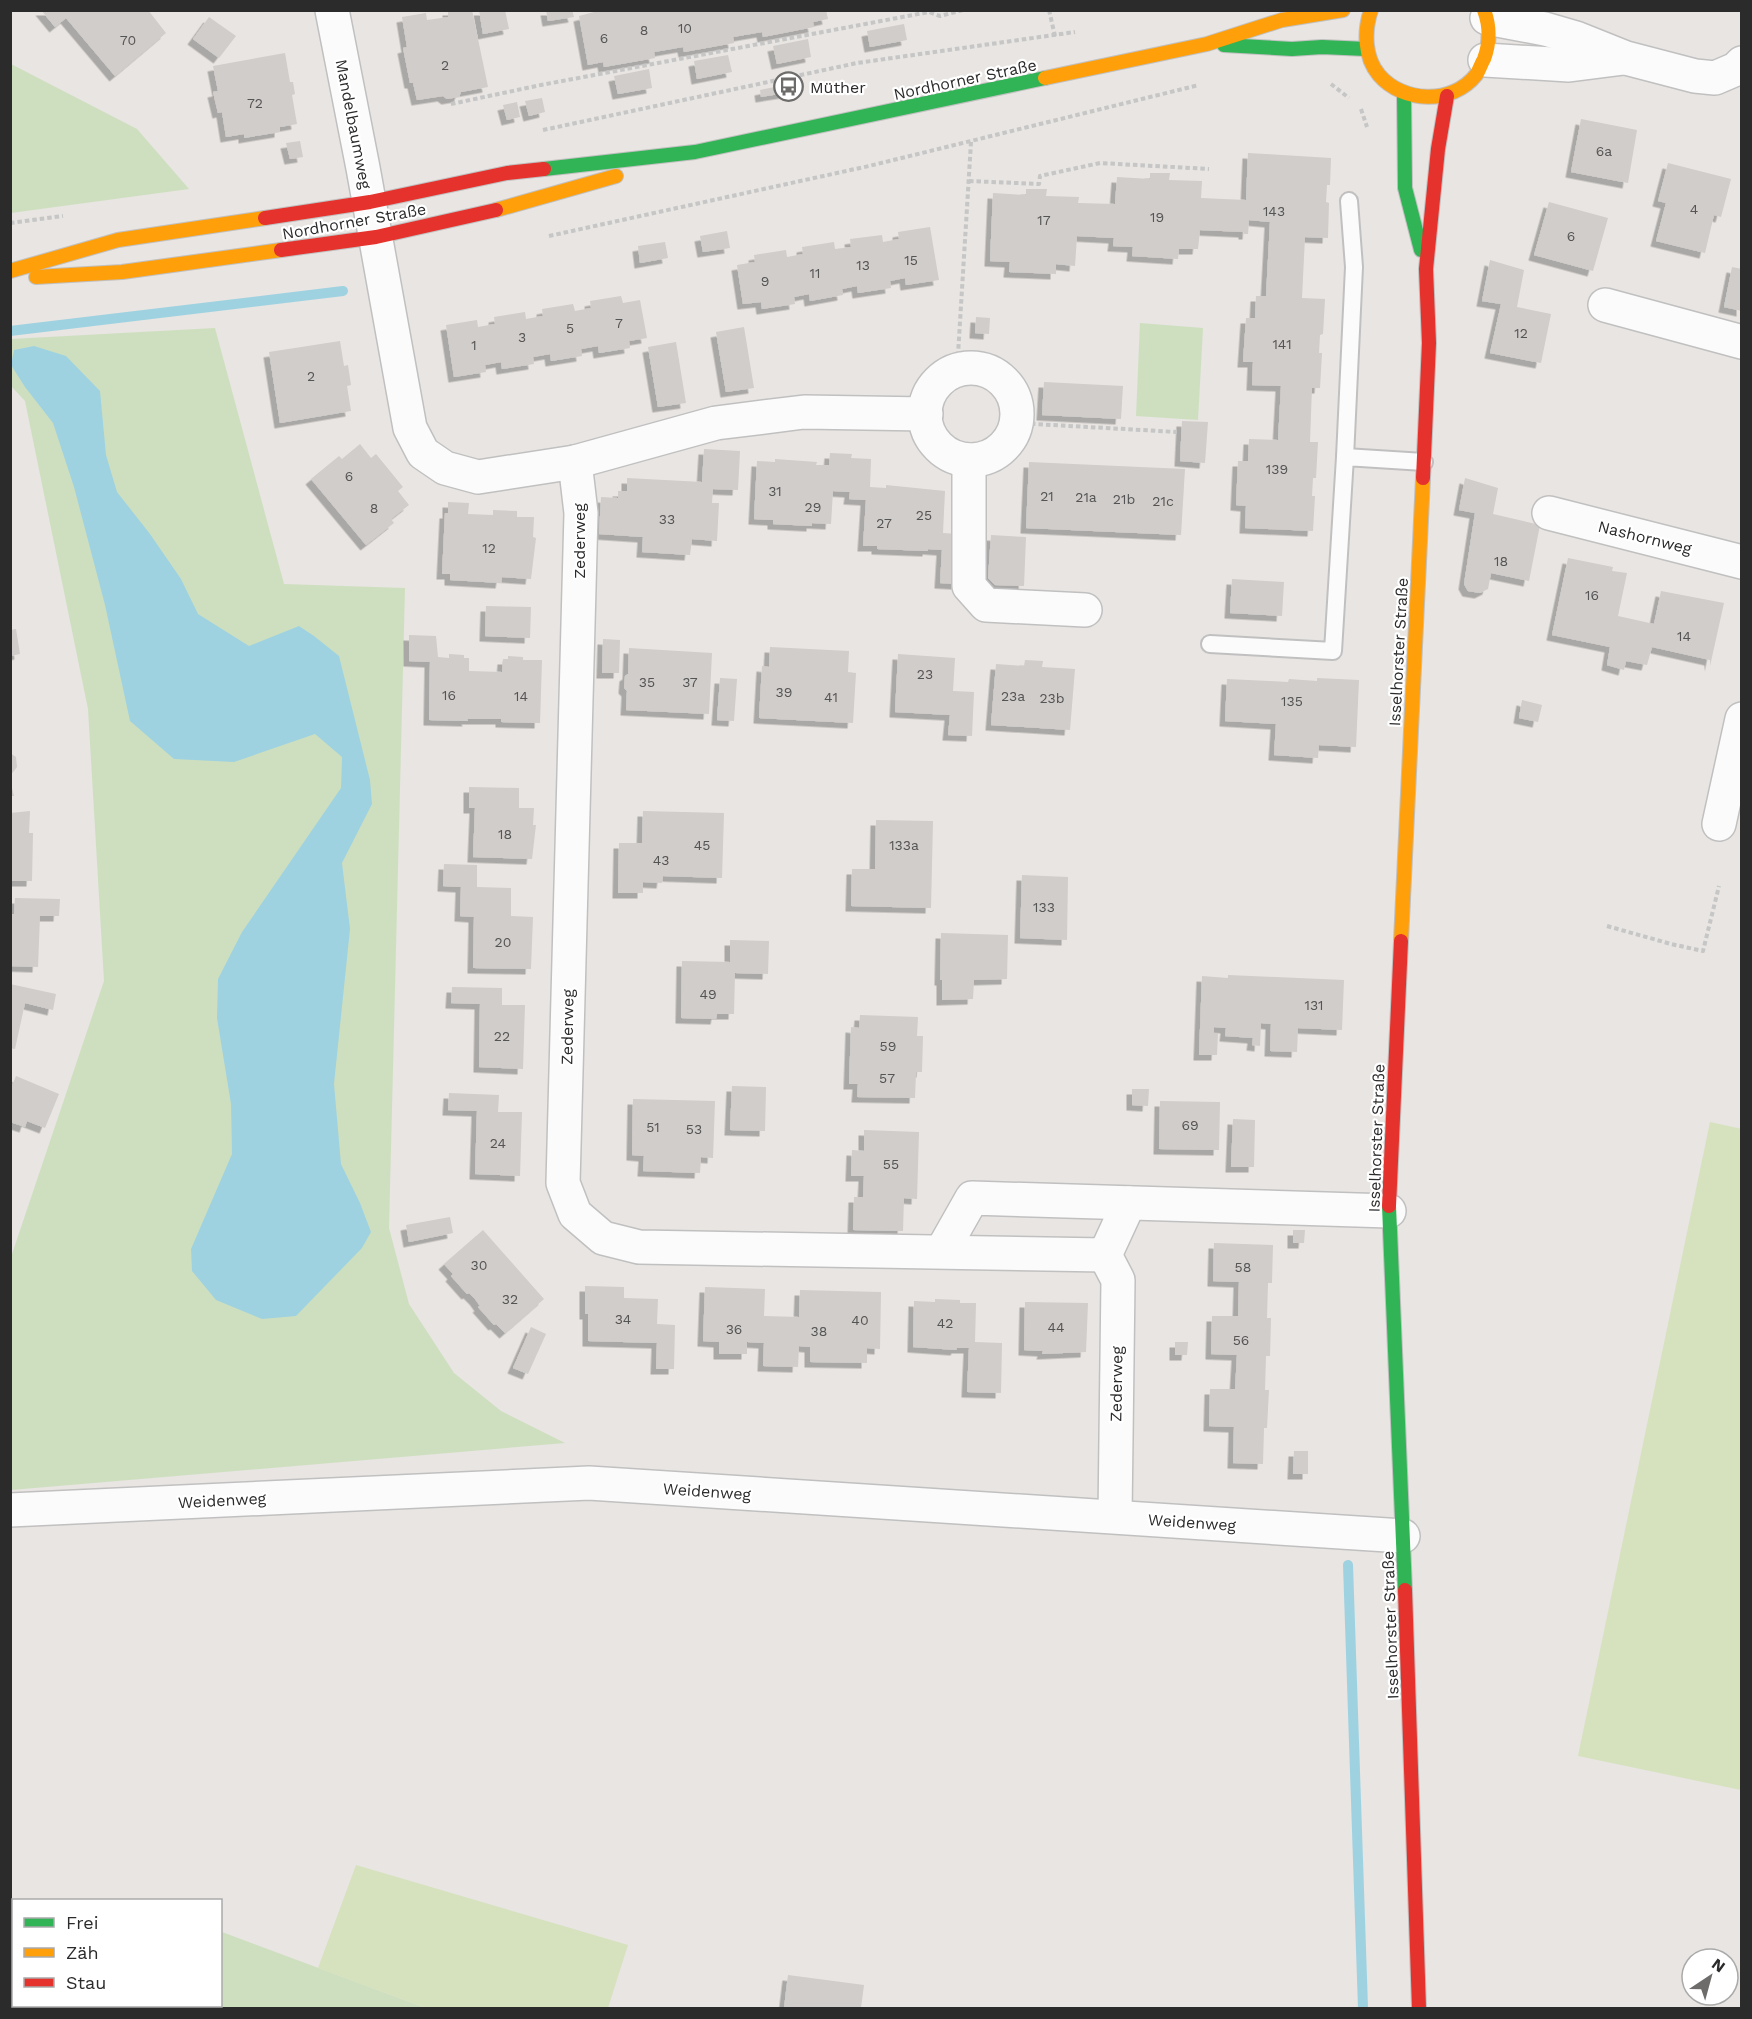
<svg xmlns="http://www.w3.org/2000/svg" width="1752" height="2019" font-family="'Work Sans',sans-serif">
	<defs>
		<filter id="shadow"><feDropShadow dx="-5.5" dy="5.5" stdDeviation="0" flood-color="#0004"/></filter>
	</defs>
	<rect width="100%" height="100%" fill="#e8e5e2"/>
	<g fill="#cedfbf">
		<polygon points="11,64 137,129 189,189 11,213"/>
		<polygon points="1140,323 1203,328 1198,420 1136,416"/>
		<polygon points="215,328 284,584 405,588 389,1228 409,1304 454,1373 501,1411 565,1443 11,1490 11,1257 104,981 88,709 25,401 11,386 11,339"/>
		<polygon points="222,1932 426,2008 179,2008 181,2006 220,2006"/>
	</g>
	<g fill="#d6e2be">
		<polygon points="1710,1122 1742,1129 1741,1790 1578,1756"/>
		<polygon points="356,1865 628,1945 608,2008 426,2008 318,1968"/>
	</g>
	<polygon fill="#9ed2e1" points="34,346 66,356 100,391 106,455 117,492 150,534 181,579 198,614 249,646 299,626 314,636 339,656 370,780 372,804 342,863 350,929 334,1084 341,1164 360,1203 371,1232 362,1248 296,1316 262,1319 216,1300 192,1271 191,1249 232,1154 231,1104 217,1018 218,979 242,932 341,788 342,757 315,734 234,762 174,759 130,721 105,605 74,487 53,423 25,387 11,365 14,350"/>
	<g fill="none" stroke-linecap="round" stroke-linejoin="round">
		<g stroke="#9ed2e1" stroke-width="10">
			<polyline points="10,331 343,291"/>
			<polyline points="1348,1565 1363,2008"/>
		</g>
	</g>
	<g fill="#d0cdcb" filter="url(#shadow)">
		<polygon points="41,10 148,10 166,33 115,76 66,18 55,27"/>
		<polygon points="448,10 472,10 488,87 461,92 459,97 447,99 443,96 417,100 413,83 410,83 403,48 407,47 402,17 426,13 427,20 448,17"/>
		<polygon points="479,10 505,10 509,29 483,34"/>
		<polygon points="546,10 572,10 574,17 548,21"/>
		<polygon points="594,10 826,10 828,19 813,22 814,27 763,37 762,32 733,37 734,43 684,52 683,47 654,52 655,58 604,67 603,62 588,65 579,16 594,12"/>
		<polygon points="209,17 236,36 219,58 193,39"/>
		<polygon points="904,24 907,40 870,47 867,31"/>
		<polygon points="808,39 811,57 777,64 773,46"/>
		<polygon points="285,53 290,82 293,82 295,94 292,95 297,124 280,127 280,132 244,138 244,134 226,137 222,112 218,113 213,92 218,91 213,66"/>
		<polygon points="728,55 732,72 697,79 694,61"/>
		<polygon points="649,69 652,88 618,94 614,76"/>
		<polygon points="785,85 786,93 761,97 760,90"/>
		<polygon points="542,98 545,112 529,116 525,101"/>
		<polygon points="517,102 520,117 507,120 503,105"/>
		<polygon points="1581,119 1637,130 1628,183 1571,172"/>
		<polygon points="300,141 303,157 290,159 286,143"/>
		<polygon points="1248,153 1331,158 1330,185 1327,185 1326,202 1329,203 1328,238 1305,237 1302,298 1325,299 1323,334 1320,335 1319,353 1322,353 1320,388 1312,388 1310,442 1318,442 1316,478 1313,478 1312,496 1315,496 1313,531 1245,528 1246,506 1236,505 1238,461 1248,461 1249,439 1278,440 1281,386 1252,385 1253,362 1243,362 1246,318 1255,318 1256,296 1266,296 1270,222 1249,220 1248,234 1244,234 1244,232 1200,230 1198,249 1179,249 1178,259 1132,256 1133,247 1113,246 1114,238 1077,236 1075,266 1056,264 1056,274 1009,272 1010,262 990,261 993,193 1026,195 1026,189 1047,189 1046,196 1079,197 1078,203 1115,204 1117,177 1150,179 1150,173 1170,173 1169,180 1202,181 1201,198 1246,200"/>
		<polygon points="1668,163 1731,179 1721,217 1714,215 1705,253 1656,241 1666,203 1658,201"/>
		<polygon points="1549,202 1608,218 1593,271 1534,255"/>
		<polygon points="930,227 939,280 906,285 905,278 890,281 891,288 858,293 857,286 842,289 843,295 810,301 809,294 794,297 795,304 762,309 761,302 743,304 737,265 755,262 754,255 786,250 787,257 803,254 802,247 834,242 835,249 851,247 850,239 882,235 883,242 899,239 898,232"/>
		<polygon points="727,231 730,248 703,252 700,236"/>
		<polygon points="665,242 668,258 640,263 638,246"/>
		<polygon points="1490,260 1524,270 1517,307 1551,314 1541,363 1490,353 1501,304 1482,301"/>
		<polygon points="1732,267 1742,269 1742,311 1724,307"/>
		<polygon points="621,296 623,303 640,300 647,338 629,341 630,348 599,353 598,346 581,349 582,356 551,361 550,354 533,357 534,364 502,369 501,362 485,365 486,372 454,377 446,325 477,320 478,327 495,324 494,317 525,312 526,319 543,316 542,309 573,304 575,311 591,308 590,301"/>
		<polygon points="976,317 990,318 989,334 975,333"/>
		<polygon points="744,327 754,388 726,392 716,332"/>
		<polygon points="340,341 344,366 348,365 351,385 347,386 351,411 280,423 269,352"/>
		<polygon points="676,342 686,403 658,407 648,347"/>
		<polygon points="1044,382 1123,386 1121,419 1042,415"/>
		<polygon points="1182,421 1208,422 1205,463 1180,461"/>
		<polygon points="360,444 371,458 376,454 403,487 398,491 409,505 391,519 394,523 366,545 311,479 339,456 342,459"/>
		<polygon points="704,449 740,451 738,490 713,489 712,503 719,503 717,541 692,539 690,555 642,552 643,537 599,534 601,497 618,498 618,491 627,491 627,478 702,482"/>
		<polygon points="830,453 852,454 851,458 871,459 870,487 886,488 886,485 945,491 943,533 959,534 957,584 940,583 942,550 928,549 928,551 877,549 877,546 863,546 866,500 849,499 850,492 833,491 831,524 812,523 812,526 773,524 773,520 754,519 757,461 775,462 775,459 817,462 816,465 829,465"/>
		<polygon points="1029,462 1185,469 1181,535 1026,528"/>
		<polygon points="1465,478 1498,488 1493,514 1540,525 1529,581 1491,573 1488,589 1480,593 1468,591 1464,584 1475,513 1459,510"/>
		<polygon points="448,502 469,503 468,514 493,515 493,510 517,511 517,517 534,517 533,537 536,538 531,579 502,577 501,583 450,580 450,574 442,574 445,513 448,513"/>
		<polygon points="991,535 1026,537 1024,586 995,585 988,578"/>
		<polygon points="1568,558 1613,567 1612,571 1627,573 1618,616 1654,624 1661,591 1724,603 1710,666 1710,660 1652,647 1647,665 1626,661 1624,670 1607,665 1610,647 1552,635"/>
		<polygon points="1232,579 1284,582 1282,616 1230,613"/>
		<polygon points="486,606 531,607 530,638 485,636"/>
		<polygon points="16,629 20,654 10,656 10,630"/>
		<polygon points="409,635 436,636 438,657 449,658 449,654 464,655 464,658 469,658 469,671 502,672 503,659 508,659 508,656 523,657 523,660 542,660 540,723 501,722 501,719 467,719 468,721 429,720 430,662 409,661"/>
		<polygon points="603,639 620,640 619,673 602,673"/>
		<polygon points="770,647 849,651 848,672 856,673 853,723 759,718 762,666 769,667"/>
		<polygon points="629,648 712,653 709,714 626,710 627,691 624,688 625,676 628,674"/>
		<polygon points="898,654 955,658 953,691 974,692 972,736 948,735 950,715 895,712"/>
		<polygon points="1025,660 1043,661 1042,667 1075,669 1070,730 991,725 996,664 1024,666"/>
		<polygon points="720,678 737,679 734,721 717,720"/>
		<polygon points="1317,678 1359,680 1356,747 1319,745 1318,758 1274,755 1276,724 1225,721 1227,679 1288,682 1289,679 1317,681"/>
		<polygon points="1522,700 1542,705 1538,722 1519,718"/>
		<polygon points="10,753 16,757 17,767 10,776"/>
		<polygon points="10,780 14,796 10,796"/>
		<polygon points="469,787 519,788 519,808 534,808 533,825 536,825 532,859 473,857 475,808 469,808"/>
		<polygon points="30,811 29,833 33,833 32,881 10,881 10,813"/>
		<polygon points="643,811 724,813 722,878 663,876 662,883 643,882 643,893 618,893 619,843 642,843"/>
		<polygon points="876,820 933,821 931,908 851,906 852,869 875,869"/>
		<polygon points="444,864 477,865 477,887 511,888 511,916 533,917 531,969 473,968 474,917 460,916 461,887 443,886"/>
		<polygon points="1022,875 1068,877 1067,940 1020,938"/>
		<polygon points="15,898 60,899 59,916 40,916 38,967 10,966 10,914 14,914"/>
		<polygon points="941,933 1008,935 1007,979 974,980 973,999 942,1000 942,980 940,980"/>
		<polygon points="730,940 769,941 768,974 735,973 734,1014 717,1014 716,1019 681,1018 682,961 730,962"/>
		<polygon points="1228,975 1344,980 1342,1030 1298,1028 1297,1052 1270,1051 1271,1024 1261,1023 1260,1046 1252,1045 1253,1038 1225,1036 1226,1028 1214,1027 1214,1033 1218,1033 1217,1055 1199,1055 1202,976 1228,978"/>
		<polygon points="10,984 56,994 53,1010 25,1003 15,1049 10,1048"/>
		<polygon points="452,987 502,988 502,1005 525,1005 523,1069 479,1067 480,1004 451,1003"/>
		<polygon points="860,1015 918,1017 917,1036 923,1036 922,1072 916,1072 915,1098 857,1097 858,1084 849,1084 851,1027 859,1028"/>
		<polygon points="16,1076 59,1094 45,1128 27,1121 25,1127 10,1122 10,1090"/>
		<polygon points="732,1086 766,1087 765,1131 730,1130"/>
		<polygon points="1132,1089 1149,1089 1148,1106 1132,1105"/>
		<polygon points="449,1093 499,1095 498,1112 522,1112 520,1176 475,1174 477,1111 448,1110"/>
		<polygon points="633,1099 715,1101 713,1158 701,1157 700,1173 643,1171 644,1156 632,1155"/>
		<polygon points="1160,1101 1220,1102 1219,1150 1159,1149"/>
		<polygon points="1233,1119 1255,1120 1254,1167 1231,1167"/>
		<polygon points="864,1130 919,1132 917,1199 904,1198 903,1231 853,1230 854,1197 863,1197 864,1176 851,1176 852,1150 864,1151"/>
		<polygon points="450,1217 453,1233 409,1242 406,1225"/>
		<polygon points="483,1230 544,1299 505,1333 496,1324 494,1325 478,1307 480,1306 475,1299 469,1293 467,1294 451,1276 453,1274 444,1264"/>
		<polygon points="1293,1230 1305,1230 1304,1243 1293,1243"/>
		<polygon points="1214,1243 1273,1245 1272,1283 1268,1283 1267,1318 1271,1318 1270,1356 1266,1356 1265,1390 1269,1390 1267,1428 1264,1428 1263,1464 1233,1463 1234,1427 1209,1426 1210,1389 1235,1389 1237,1355 1211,1354 1212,1316 1238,1316 1239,1282 1213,1281"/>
		<polygon points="585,1286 624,1287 624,1298 658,1299 657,1324 675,1325 674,1369 656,1369 657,1343 588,1341 588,1314 585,1314"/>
		<polygon points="705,1287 765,1289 764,1316 799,1317 800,1290 881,1292 880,1349 867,1348 867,1363 810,1362 810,1347 799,1346 798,1367 763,1366 764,1343 747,1342 747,1354 719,1354 719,1342 703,1341"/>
		<polygon points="935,1299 960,1300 960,1303 976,1303 975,1342 1002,1343 1001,1393 967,1392 969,1348 957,1348 956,1350 913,1347 914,1301 935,1302"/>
		<polygon points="1025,1302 1088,1303 1086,1352 1042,1354 1043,1351 1024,1350"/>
		<polygon points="531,1327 546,1334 528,1374 513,1368"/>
		<polygon points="1175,1342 1188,1342 1187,1355 1175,1355"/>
		<polygon points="1294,1451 1308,1451 1308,1474 1293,1474"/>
		<polygon points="788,1975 864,1985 861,2008 784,2008"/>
	</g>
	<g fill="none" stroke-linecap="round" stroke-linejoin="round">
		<defs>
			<g id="lane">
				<polyline points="1345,457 1354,267 1349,201"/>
				<polyline points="1210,644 1333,651 1345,457 1424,462"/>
			</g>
			<g id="street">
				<polyline points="332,10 363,168 410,428 423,453 445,468 478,477 575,462 716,423 804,412 926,414"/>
				<polyline points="1487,18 1545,29 1576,38 1626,58 1695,76 1715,78 1736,69 1742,63"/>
				<polyline points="1485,60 1569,65 1624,58"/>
				<polyline points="1605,305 1742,342"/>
				<circle cx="971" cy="414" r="46"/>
				<polyline points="969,460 969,586 986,605 1085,610"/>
				<polyline points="575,462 581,513 563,1183 575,1214 603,1238 639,1247 1105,1255 1129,1203"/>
				<polyline points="1549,513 1742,562"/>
				<polyline points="1719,824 1742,719"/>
				<polyline points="942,1251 972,1198 1389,1211"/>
				<polyline points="1105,1255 1118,1280 1115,1516"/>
				<polyline points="10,1510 589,1483 1403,1536"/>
			</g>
			<g id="fast">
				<polyline points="1224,45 1292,49 1322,47 1366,49"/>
				<polyline points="1404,94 1405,188 1421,250"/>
				<polyline points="544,169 695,152 1045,78"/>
				<polyline points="1389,1206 1405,1590"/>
			</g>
			<g id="slow">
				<path d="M1371 10C1364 31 1364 57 1379 75 1403 103 1452 105 1476 75 1479 71 1481 64 1484 59 1490 43 1490 26 1484 10"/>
				<polyline points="1045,78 1207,44 1282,20 1343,10"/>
				<polyline points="496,210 616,176"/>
				<polyline points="10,271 118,240 265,218"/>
				<polyline points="36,277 122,272 281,250"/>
				<polyline points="1401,941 1423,478"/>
			</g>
			<g id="jam">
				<polyline points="265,218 370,202 507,173 544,169"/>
				<polyline points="281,250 376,237 496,210"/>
				<polyline points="1423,478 1429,343 1426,269 1438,149 1447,96"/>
				<polyline points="1389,1206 1401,941"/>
				<polyline points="1405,1590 1419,2008"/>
			</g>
		</defs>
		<use href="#lane" stroke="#c1c0c0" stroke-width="20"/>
		<use href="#street" stroke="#c1c0c0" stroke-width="36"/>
		<use href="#fast" stroke="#c1c0c0" stroke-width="16"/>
		<use href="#slow" stroke="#c1c0c0" stroke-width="16"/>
		<use href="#jam" stroke="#c1c0c0" stroke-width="16"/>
		<g stroke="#c6c6c6" stroke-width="4" stroke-dasharray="4.5 3" stroke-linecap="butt">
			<polyline points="1049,10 1055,36"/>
			<polyline points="1331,84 1349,98"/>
			<polyline points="451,104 541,85 929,12 940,16 963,10"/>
			<polyline points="1361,109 1367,127"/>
			<polyline points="543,130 857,63 1075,32"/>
			<polyline points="969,181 1039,184 1040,176 1100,163 1209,169"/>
			<polyline points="10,223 63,216"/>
			<polyline points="549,236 869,166 1199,85"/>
			<polyline points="957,371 971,142"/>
			<polyline points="1016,423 1177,432"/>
			<polyline points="1607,926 1671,944 1703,951 1719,886"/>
		</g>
		<use href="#lane" stroke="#fcfbfb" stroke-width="16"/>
		<use href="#street" stroke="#fcfbfb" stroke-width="33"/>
		<use href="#fast" stroke="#30b455" stroke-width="14"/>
		<use href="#slow" stroke="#ff9f0a" stroke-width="14"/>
		<use href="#jam" stroke="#e5322d" stroke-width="14"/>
	</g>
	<defs>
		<symbol id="bus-ring" viewBox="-11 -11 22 22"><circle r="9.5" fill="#fff" stroke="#6d6c6b" stroke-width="1.5"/><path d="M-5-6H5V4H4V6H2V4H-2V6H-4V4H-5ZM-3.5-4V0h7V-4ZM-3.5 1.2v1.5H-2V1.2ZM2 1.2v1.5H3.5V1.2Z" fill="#6d6c6b"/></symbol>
	</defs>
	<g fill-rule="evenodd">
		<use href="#bus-ring" x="772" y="70" width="33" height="33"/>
	</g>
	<g text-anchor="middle" stroke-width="4.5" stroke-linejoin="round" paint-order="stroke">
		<g font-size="14" fill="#555454">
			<text x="685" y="33">10</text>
			<text x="644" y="35">8</text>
			<text x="604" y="43">6</text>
			<text x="128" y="45">70</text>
			<text x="445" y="70">2</text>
			<text x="255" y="108">72</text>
			<text x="1604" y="156">6a</text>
			<text x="1694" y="214">4</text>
			<text x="1274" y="216">143</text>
			<text x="1157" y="222">19</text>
			<text x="1044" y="225">17</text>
			<text x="1571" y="241">6</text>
			<text x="911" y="265">15</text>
			<text x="863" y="270">13</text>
			<text x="815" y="278">11</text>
			<text x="765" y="286">9</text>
			<text x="619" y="328">7</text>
			<text x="570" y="333">5</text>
			<text x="1521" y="338">12</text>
			<text x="522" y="342">3</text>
			<text x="1282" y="349">141</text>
			<text x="474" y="350">1</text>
			<text x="311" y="381">2</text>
			<text x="1277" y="474">139</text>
			<text x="349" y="481">6</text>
			<text x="775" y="496">31</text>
			<text x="1047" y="501">21</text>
			<text x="1086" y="502">21a</text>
			<text x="1124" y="504">21b</text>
			<text x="1163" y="506">21c</text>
			<text x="813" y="512">29</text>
			<text x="374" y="513">8</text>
			<text x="924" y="520">25</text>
			<text x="667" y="524">33</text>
			<text x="884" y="528">27</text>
			<text x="489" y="553">12</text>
			<text x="1501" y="566">18</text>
			<text x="1592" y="600">16</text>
			<text x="1684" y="641">14</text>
			<text x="925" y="679">23</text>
			<text x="647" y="687">35</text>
			<text x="690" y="687">37</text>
			<text x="784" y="697">39</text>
			<text x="449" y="700">16</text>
			<text x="521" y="701">14</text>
			<text x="1013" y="701">23a</text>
			<text x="831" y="702">41</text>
			<text x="1052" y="703">23b</text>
			<text x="1292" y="706">135</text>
			<text x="505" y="839">18</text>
			<text x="702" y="850">45</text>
			<text x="904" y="850">133a</text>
			<text x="661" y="865">43</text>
			<text x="1044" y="912">133</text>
			<text x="503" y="947">20</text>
			<text x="708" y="999">49</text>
			<text x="1314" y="1010">131</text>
			<text x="502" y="1041">22</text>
			<text x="888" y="1051">59</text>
			<text x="887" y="1083">57</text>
			<text x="1190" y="1130">69</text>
			<text x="653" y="1132">51</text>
			<text x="694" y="1134">53</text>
			<text x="498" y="1148">24</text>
			<text x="891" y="1169">55</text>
			<text x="479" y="1270">30</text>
			<text x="1243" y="1272">58</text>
			<text x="510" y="1304">32</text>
			<text x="623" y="1324">34</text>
			<text x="860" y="1325">40</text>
			<text x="945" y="1328">42</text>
			<text x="1056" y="1332">44</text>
			<text x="734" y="1334">36</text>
			<text x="819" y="1336">38</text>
			<text x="1241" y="1345">56</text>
		</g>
		<g font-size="16" fill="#2b2b2b" stroke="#fff">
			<text transform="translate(965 79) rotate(-12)" y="6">Nordhorner Straße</text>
			<text transform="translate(354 124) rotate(79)" y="6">Mandelbaumweg</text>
			<text transform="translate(354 221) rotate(-10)" y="6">Nordhorner Straße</text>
			<text transform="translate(1645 537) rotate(14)" y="6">Nashornweg</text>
			<text transform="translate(579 541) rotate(-90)" y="6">Zederweg</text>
			<text transform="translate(1398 652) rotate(-87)" y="6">Isselhorster Straße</text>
			<text transform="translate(567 1027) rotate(-89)" y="6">Zederweg</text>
			<text transform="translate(1376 1138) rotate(-88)" y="6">Isselhorster Straße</text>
			<text transform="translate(1116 1384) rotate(-89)" y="6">Zederweg</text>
			<text transform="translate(707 1491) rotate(4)" y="6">Weidenweg</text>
			<text transform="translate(222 1500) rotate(-3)" y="6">Weidenweg</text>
			<text transform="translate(1192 1522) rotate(4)" y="6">Weidenweg</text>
			<text transform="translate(1390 1625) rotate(-92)" y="6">Isselhorster Straße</text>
		</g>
		<g font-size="16" fill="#2b2b2b" stroke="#fff" text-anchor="start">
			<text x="810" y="93">Müther</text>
		</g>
	</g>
	<rect width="1752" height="2019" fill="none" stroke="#2b2b2b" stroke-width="24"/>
	<rect x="12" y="1899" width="210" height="108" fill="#ffffff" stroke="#aaaaaa" stroke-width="1.5"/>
	<rect x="24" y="1918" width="30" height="9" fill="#30b455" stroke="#aaaaaa" stroke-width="1.5"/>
	<text x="66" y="1929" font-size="18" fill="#2b2b2b">Frei</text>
	<rect x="24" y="1948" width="30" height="9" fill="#ff9f0a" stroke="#aaaaaa" stroke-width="1.5"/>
	<text x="66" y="1959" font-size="18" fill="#2b2b2b">Zäh</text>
	<rect x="24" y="1978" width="30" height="9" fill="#e5322d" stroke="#aaaaaa" stroke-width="1.5"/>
	<text x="66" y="1989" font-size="18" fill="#2b2b2b">Stau</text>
	<g transform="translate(1710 1977) rotate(36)"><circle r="28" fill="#ffffff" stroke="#aaaaaa" stroke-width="1.5"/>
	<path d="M0-4.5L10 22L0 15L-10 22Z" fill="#6d6c6b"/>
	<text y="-9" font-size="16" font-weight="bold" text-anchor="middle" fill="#2b2b2b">N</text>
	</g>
</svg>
